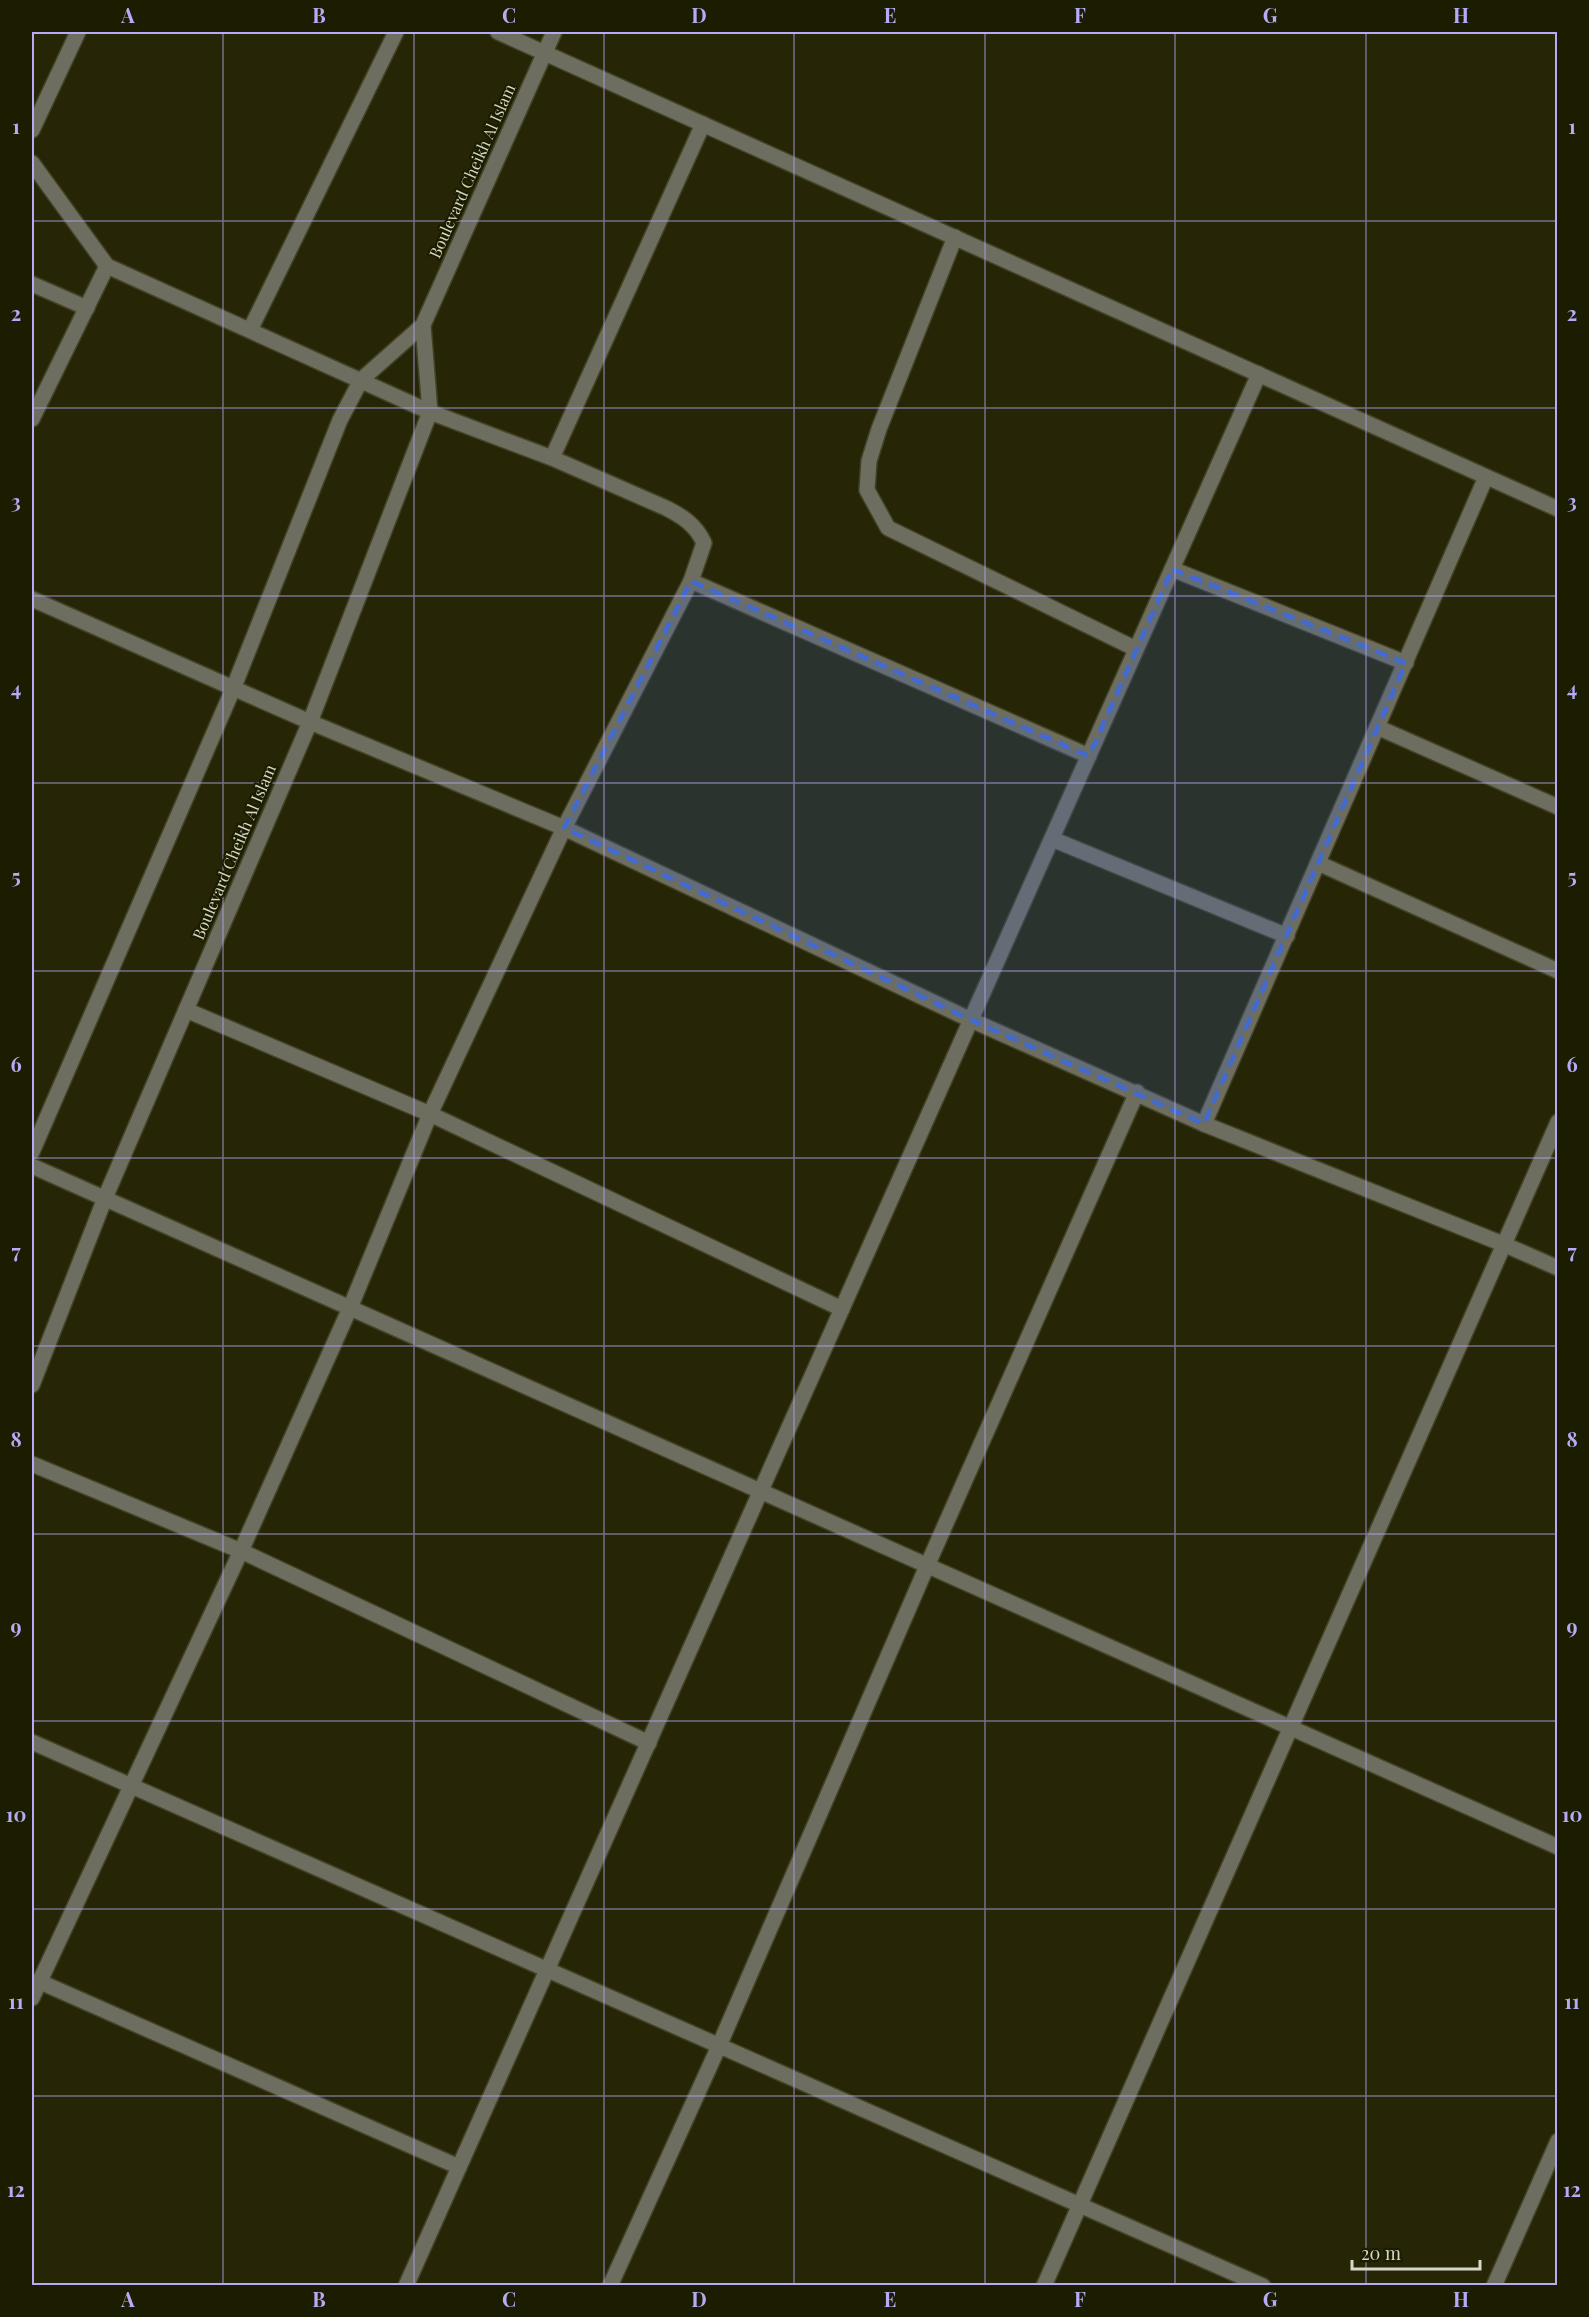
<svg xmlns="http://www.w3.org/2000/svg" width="1589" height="2317" font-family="'Playfair Display',serif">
	<rect width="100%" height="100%" fill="#262607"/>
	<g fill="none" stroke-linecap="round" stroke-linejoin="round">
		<defs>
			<g id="minor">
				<polyline points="498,32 1558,509"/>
				<polyline points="32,130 78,32"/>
				<path d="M32 163 107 266 430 412 552 458 666 508C682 516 696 525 704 543L691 581 564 828 430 1114 350 1308 241 1551 32 1998"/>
				<polyline points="955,237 879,429 869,461 867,490 888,528 1136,649"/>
				<polyline points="32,284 87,308"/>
				<polyline points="250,330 396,32"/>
				<polyline points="32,419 107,266"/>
				<polyline points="552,458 703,124"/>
				<polyline points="1172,569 1406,663"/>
				<polyline points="691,581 1089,756"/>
				<polyline points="32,599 310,722 564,828 971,1020 1204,1124 1503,1244 1558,1268"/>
				<polyline points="1377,727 1558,807"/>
				<polyline points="1052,839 1287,936"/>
				<polyline points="1318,863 1558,971"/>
				<polyline points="186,1010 430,1114 842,1309"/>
				<polyline points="1204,1124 1486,477"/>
				<polyline points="32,1152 233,689 340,420 361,380 423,325 554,32"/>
				<polyline points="32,1166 1558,1847"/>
				<polyline points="32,1385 105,1198 310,722 430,412 423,325"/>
				<polyline points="32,1464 241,1551 649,1743"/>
				<polyline points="32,1742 1263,2286"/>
				<polyline points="38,1981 459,2167"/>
				<polyline points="406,2286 1259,374"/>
				<polyline points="610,2286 719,2046 927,1566 1137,1092"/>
				<polyline points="1044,2286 1558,1122"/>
				<polyline points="1494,2286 1558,2141"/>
			</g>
		</defs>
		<use href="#minor" stroke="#424226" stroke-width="18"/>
		<use href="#minor" stroke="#6d6e5f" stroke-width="15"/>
	</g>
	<path fill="#426ad4" fill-opacity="0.2" stroke="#426ad4" stroke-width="4.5" stroke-dasharray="12 8" stroke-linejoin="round" d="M1172 569 1406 663 1204 1124 971 1020 564 828 691 581 1089 756Z"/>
	<path fill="none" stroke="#b7abf8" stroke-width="1.5" stroke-opacity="0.55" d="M223 32V2286M414 32V2286M604 32V2286M794 32V2286M985 32V2286M1175 32V2286M1366 32V2286M32 221H1558M32 408H1558M32 596H1558M32 783H1558M32 971H1558M32 1158H1558M32 1346H1558M32 1534H1558M32 1721H1558M32 1909H1558M32 2096H1558"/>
	<g text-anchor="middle" stroke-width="4.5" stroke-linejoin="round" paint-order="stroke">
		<g font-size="16" fill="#d6d8c6" stroke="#1c1d00">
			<text transform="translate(472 171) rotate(-66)" y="6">Boulevard Cheikh Al Islam</text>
			<text transform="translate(234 852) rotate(-67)" y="6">Boulevard Cheikh Al Islam</text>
		</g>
	</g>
	<rect width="1589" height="2317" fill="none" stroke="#1c1d00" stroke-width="66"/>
	<path d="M1352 2260v9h128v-9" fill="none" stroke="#d6d8c6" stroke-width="3"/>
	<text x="1361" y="2260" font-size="18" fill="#d6d8c6" stroke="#1c1d00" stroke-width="4.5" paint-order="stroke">20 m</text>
	<rect x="33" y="33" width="1523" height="2251" fill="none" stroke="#b7abf8" stroke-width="2"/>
	<g font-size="20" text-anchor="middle" font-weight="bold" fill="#b7abf8">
		<text x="128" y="23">A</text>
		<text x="319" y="23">B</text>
		<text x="509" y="23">C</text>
		<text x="699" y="23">D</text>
		<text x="890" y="23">E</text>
		<text x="1080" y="23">F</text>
		<text x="1270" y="23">G</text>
		<text x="1461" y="23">H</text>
		<text x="16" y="134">1</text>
		<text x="1572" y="134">1</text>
		<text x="16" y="321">2</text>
		<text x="1572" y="321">2</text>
		<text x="16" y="509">3</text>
		<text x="1572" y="509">3</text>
		<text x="16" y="696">4</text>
		<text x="1572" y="696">4</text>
		<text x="16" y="884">5</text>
		<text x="1572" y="884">5</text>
		<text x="16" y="1072">6</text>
		<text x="1572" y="1072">6</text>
		<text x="16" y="1259">7</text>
		<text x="1572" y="1259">7</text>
		<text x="16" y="1447">8</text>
		<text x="1572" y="1447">8</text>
		<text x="16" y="1634">9</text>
		<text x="1572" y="1634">9</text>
		<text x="16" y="1822">10</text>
		<text x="1572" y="1822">10</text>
		<text x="16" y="2009">11</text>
		<text x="1572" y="2009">11</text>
		<text x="16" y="2197">12</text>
		<text x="1572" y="2197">12</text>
		<text x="128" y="2307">A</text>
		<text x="319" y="2307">B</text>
		<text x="509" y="2307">C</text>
		<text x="699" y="2307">D</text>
		<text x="890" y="2307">E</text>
		<text x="1080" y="2307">F</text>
		<text x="1270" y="2307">G</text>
		<text x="1461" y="2307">H</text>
	</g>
</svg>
